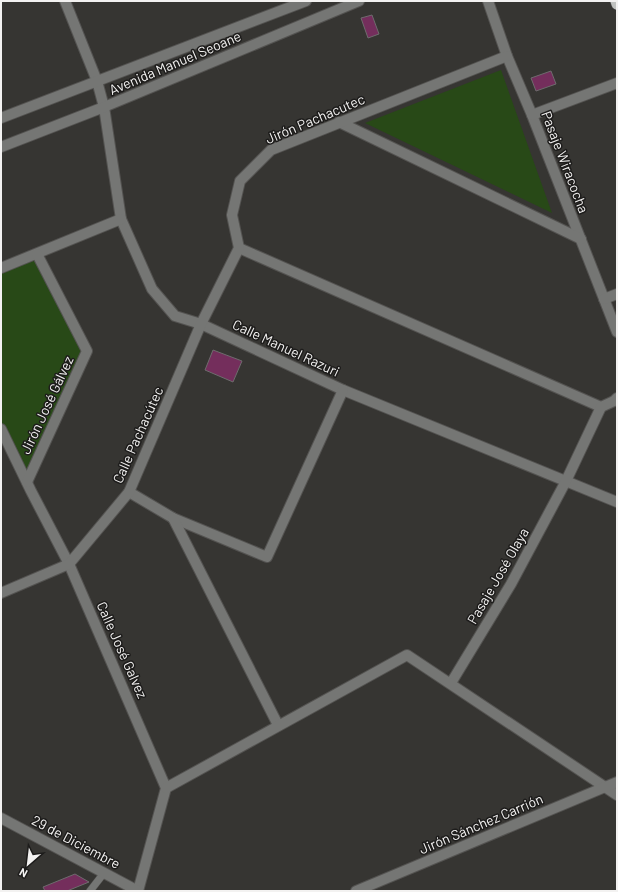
<svg xmlns="http://www.w3.org/2000/svg" width="618" height="892" font-family="Barlow,sans-serif">
	<rect width="100%" height="100%" fill="#363532"/>
	<g fill="#284917">
		<polygon points="501,70 552,213 365,123"/>
		<polygon points="33,257 87,351 27,482 1,428 1,270"/>
	</g>
	<g fill="#742e5c" stroke="#6e6b6d">
		<polygon points="372,15 379,34 368,38 361,18"/>
		<polygon points="551,71 556,84 536,91 531,78"/>
		<polygon points="213,350 242,361 233,382 205,370"/>
		<polygon points="75,874 89,882 67,891 45,891 43,887"/>
	</g>
	<g fill="none" stroke-linecap="round" stroke-linejoin="round">
		<defs>
			<polyline id="service" points="90,891 104,873"/>
			<g id="minor">
				<polyline points="65,1 97,81 104,107 121,219 152,289 175,316 201,324 343,390 617,502"/>
				<polyline points="488,1 507,56 532,115 617,332"/>
				<polyline points="532,115 617,83"/>
				<polyline points="339,122 581,239"/>
				<polyline points="239,248 601,407"/>
				<polyline points="1,268 121,219"/>
				<polyline points="604,299 617,294"/>
				<polyline points="1,429 31,491 69,564 166,788 138,891"/>
				<polyline points="27,482 87,351 37,254"/>
				<polyline points="129,492 173,518 267,557 343,390"/>
				<polyline points="173,518 278,725"/>
				<polyline points="1,593 69,564 129,492 201,324 239,248 232,215 240,181 271,150 507,56"/>
				<polyline points="451,683 511,584 566,481 601,407 614,401 617,398"/>
				<polyline points="166,788 407,655 617,795"/>
				<polyline points="1,818 138,891"/>
				<polyline points="356,891 617,782"/>
			</g>
			<g id="tertiary">
				<polyline points="1,118 306,1"/>
				<polyline points="1,147 104,107 359,1"/>
			</g>
			<polyline id="trunk" points="616,1 617,4"/>
		</defs>
		<use href="#service" stroke="#545351" stroke-width="8"/>
		<use href="#minor" stroke="#545351" stroke-width="12"/>
		<use href="#tertiary" stroke="#545351" stroke-width="12"/>
		<use href="#trunk" stroke="#545351" stroke-width="12"/>
		<use href="#service" stroke="#757674" stroke-width="7"/>
		<use href="#minor" stroke="#757674" stroke-width="10"/>
		<use href="#tertiary" stroke="#757674" stroke-width="10"/>
		<use href="#trunk" stroke="#c0c2c0" stroke-width="11"/>
	</g>
	<g text-anchor="middle" stroke-width="3" stroke-linejoin="round" paint-order="stroke">
		<g font-size="14" fill="#f3f2f1" stroke="#1d1c1b">
			<text transform="translate(175 63) rotate(-23)" y="5">Avenida Manuel Seoane</text>
			<text transform="translate(315 119) rotate(-23)" y="5">Jirón Pachacutec</text>
			<text transform="translate(565 162) rotate(69)" y="5">Pasaje Wiracocha</text>
			<text transform="translate(286 348) rotate(25)" y="5">Calle Manuel Razuri</text>
			<text transform="translate(47 405) rotate(-65)" y="5">Jirón José Gálvez</text>
			<text transform="translate(138 435) rotate(-66)" y="5">Calle Pachacútec</text>
			<text transform="translate(498 576) rotate(-60)" y="5">Pasaje José Olaya</text>
			<text transform="translate(122 650) rotate(66)" y="5">Calle José Galvez</text>
			<text transform="translate(481 824) rotate(-23)" y="5">Jirón Sánchez Carrión</text>
			<text transform="translate(76 842) rotate(28)" y="5">29 de Diciembre</text>
		</g>
	</g>
	<rect width="618" height="892" fill="none" stroke="#f3f2f1" stroke-width="4"/>
	<g transform="translate(28 864) rotate(208)" stroke="#1d1c1b" stroke-width="3" paint-order="stroke">
	<path d="M0-3L7 15L0 10L-7 15Z" fill="#f3f2f1"/>
	<text y="-6" font-size="11" font-weight="bold" text-anchor="middle" fill="#f3f2f1">N</text>
	</g>
</svg>
